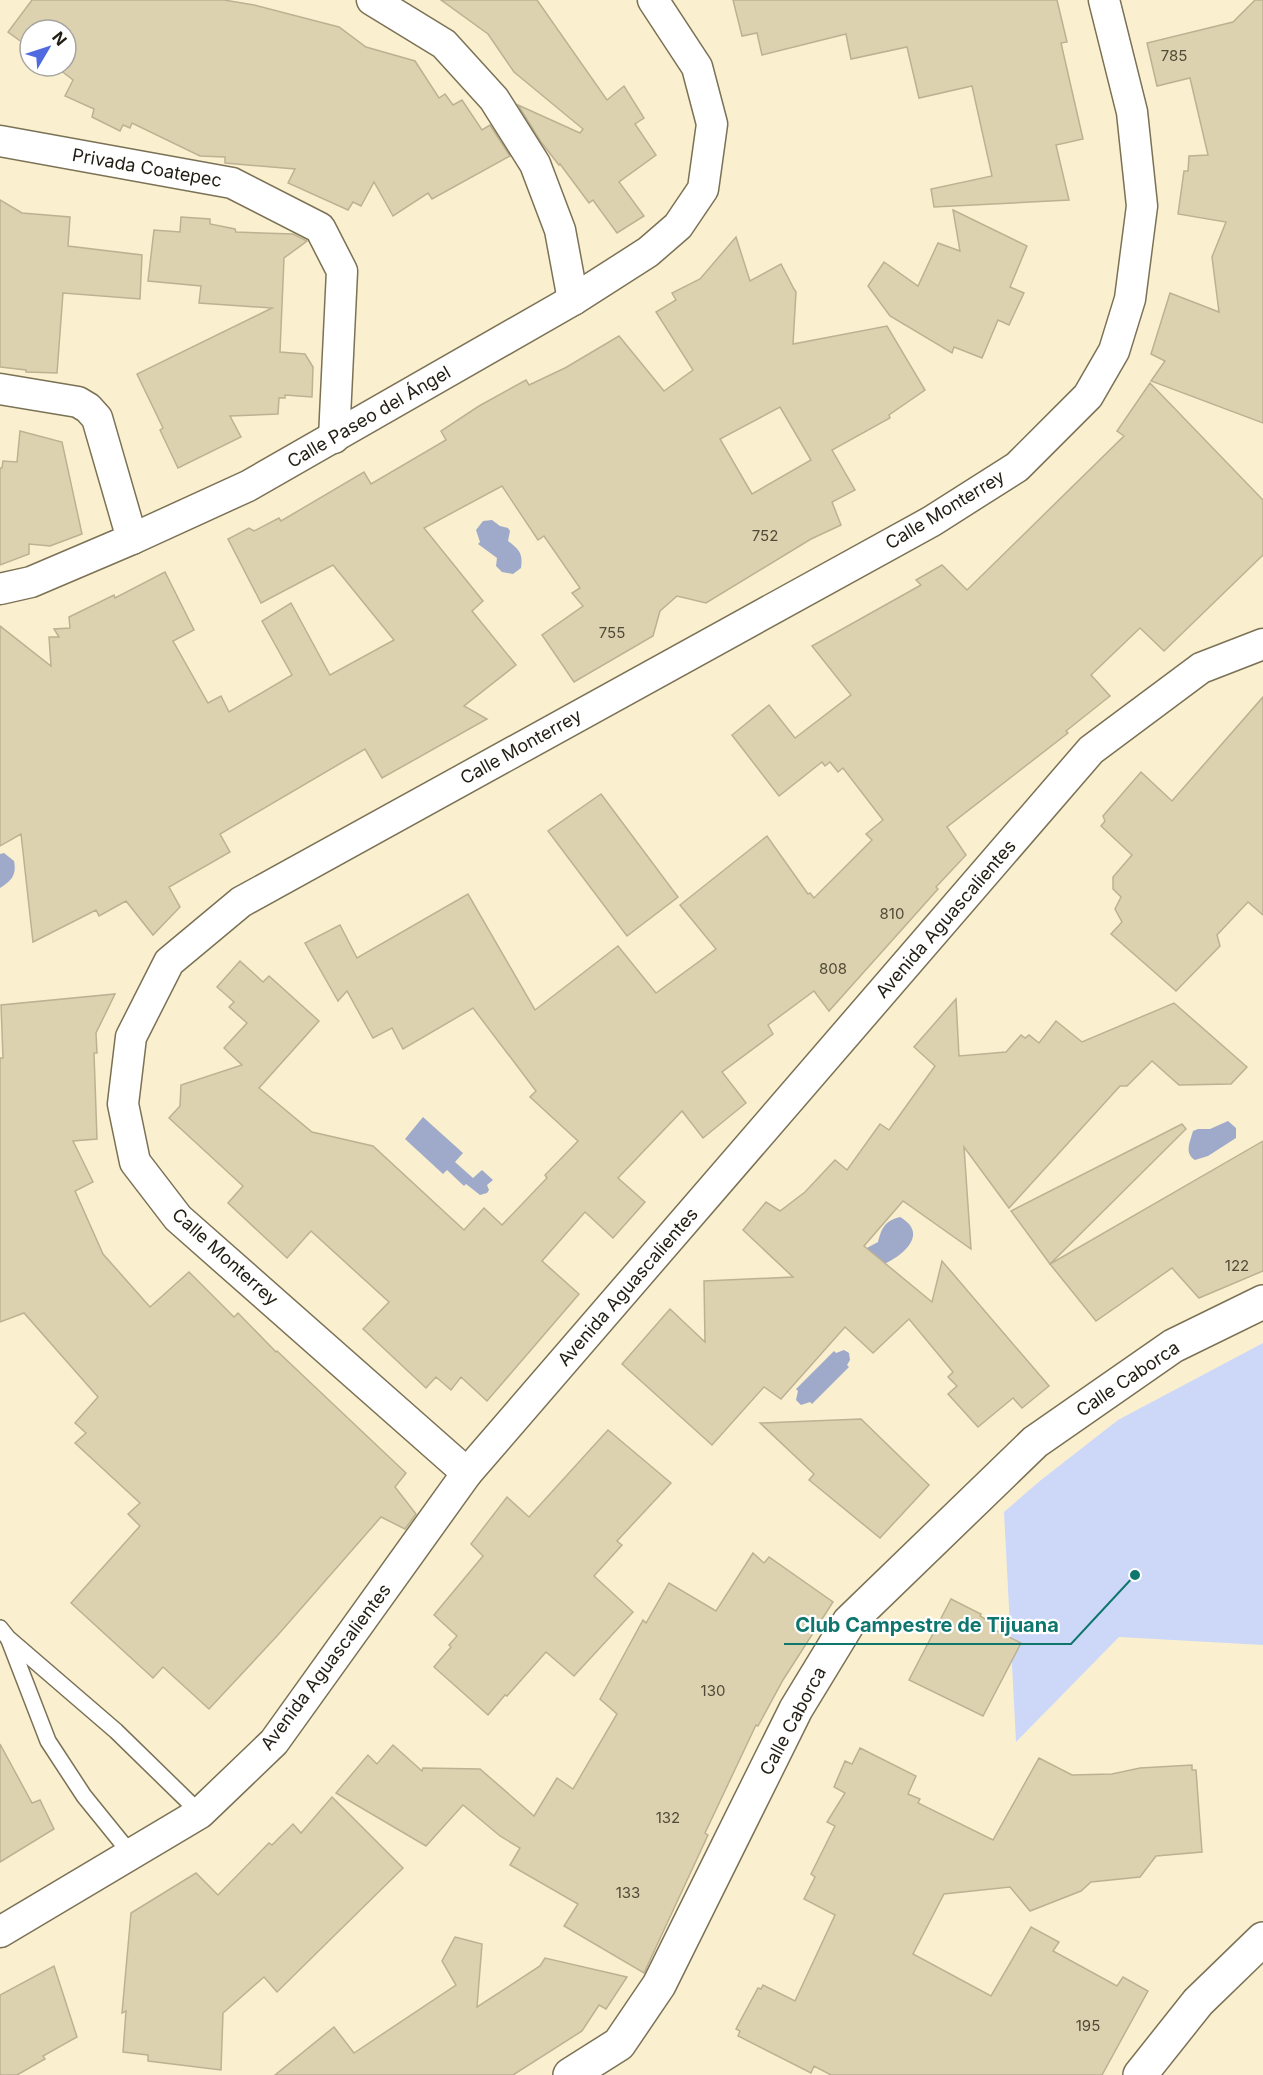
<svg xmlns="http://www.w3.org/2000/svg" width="1263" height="2075" font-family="Inter,sans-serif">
	<rect width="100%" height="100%" fill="#faf0cf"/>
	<polygon fill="#cdd8f9" points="1263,1343 1263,1645 1119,1637 1016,1742 1004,1512 1041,1480 1118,1420"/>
	<g fill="#9faaca">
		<path d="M492 520 500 526 508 528 510 531 508 541C520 550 523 554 521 568L513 574 502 572 496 566 497 558 478 544 480 542 476 530 483 521Z"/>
		<path d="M4 853 14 861C17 875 11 881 0 888V854Z"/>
		<polygon points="423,1117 463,1153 455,1162 473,1178 482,1170 493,1180 487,1185 489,1190 487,1193 480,1195 466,1184 464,1186 447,1170 443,1174 405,1139"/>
		<path d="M1228 1121 1236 1128V1138L1208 1156 1195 1160C1184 1153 1190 1142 1193 1131L1198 1129H1210Z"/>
		<path d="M900 1217C933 1236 896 1261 875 1268L863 1250 878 1242C882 1227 885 1221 900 1217Z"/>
		<polygon points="844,1350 849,1353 850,1360 847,1365 849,1367 812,1404 810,1402 801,1405 796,1400 798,1391 796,1389 834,1351 836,1353"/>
	</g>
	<g fill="#ddd2af" stroke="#bcb293" stroke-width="1.5" fill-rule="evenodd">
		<polygon points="32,0 224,0 254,5 339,27 366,47 415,61 439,98 445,94 453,105 462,100 482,130 490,125 510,156 432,199 428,193 393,216 374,182 361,206 353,202 348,210 288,183 295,169 225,163 225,157 200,156 132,123 130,128 123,125 120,131 92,117 94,109 65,96 73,80 55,66 66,66 66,30 30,30 30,48 8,32"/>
		<polygon points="441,0 537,0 607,100 624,86 644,118 635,124 656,155 619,182 644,216 617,233 593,200 589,203 560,164 559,165 541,142 518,105 580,133 583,129 514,72 488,34"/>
		<polygon points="733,0 1057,0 1067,42 1061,43 1083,139 1056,145 1069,200 934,207 931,189 992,176 972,86 919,98 907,47 851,59 846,34 762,55 757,33 742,36"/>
		<polygon points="1255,0 1263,0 1263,423 1151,381 1165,361 1151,354 1170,293 1219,312 1212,257 1226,222 1178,214 1184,171 1188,171 1189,156 1208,155 1190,78 1157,86 1147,43 1233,22"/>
		<polygon points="0,200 22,213 70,217 68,246 142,255 140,299 63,293 57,373 26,372 26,370 0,367"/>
		<polygon points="953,210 1027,246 1010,287 1024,293 1009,325 998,320 982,358 954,347 952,353 890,316 868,286 884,262 918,286 938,243 960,251"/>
		<polygon points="181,217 210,219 210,224 235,229 236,232 293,234 307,241 284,258 280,352 305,354 313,367 312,397 285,395 285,398 279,398 278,414 230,416 241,437 178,468 160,430 163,428 137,374 272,308 199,303 201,286 148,281 154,230 180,232"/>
		<path d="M736 237 750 281 781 264 794 289 796 292 793 344 887 326 925 390 889 415 890 418 832 450 855 490 832 502 841 525 811 539 706 603 677 596 660 611 653 636 574 682 542 635 583 606 572 593 580 588 544 536 538 540 502 486 424 528 483 601 472 611 516 665 464 706 487 719 382 778 365 749 220 834 230 852 169 887 180 907 153 935 126 901 99 916 96 910 33 942 21 834 0 846V626L51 666 49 637H59L54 629 70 628 69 617 114 595 115 598 165 572 194 630 173 641 208 703 221 696 229 712 292 675 262 621 291 603 330 675 394 640 333 565 261 603 228 539 249 528 254 531 279 518 281 521 364 472 371 484 446 440 441 431 479 406 526 380 529 385 565 368 619 336 664 391 693 370 656 312 676 300 672 293 700 279ZM780 407 811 460 752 494 720 439Z"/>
		<polygon points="1150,383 1263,500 1263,555 1164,651 1140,628 1091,675 1110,696 1066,731 1068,733 947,827 966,855 936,887 938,889 829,1011 814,991 768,1025 773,1034 722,1072 746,1103 703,1138 682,1111 618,1178 645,1202 613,1238 585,1212 542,1261 579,1294 487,1401 461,1377 451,1390 436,1377 426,1388 363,1329 389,1302 311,1231 287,1258 228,1203 243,1186 169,1118 180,1106 181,1085 242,1065 224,1048 247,1023 229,1007 234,1002 217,987 240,961 263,982 269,976 319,1021 259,1088 312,1132 373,1146 464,1230 484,1208 502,1225 547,1178 545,1175 578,1141 530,1097 536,1091 473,1008 403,1049 392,1028 373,1038 347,991 338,1001 305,943 340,925 357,958 468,894 535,1010 618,946 656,993 716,949 680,905 767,836 808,894 810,893 814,898 872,840 866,834 883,820 843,768 838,772 830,762 825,766 822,762 779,796 732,735 769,705 795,738 851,695 812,646 921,585 916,580 942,565 967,590 1124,436 1117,431"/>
		<polygon points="20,431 62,442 82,534 50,546 29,544 29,554 0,565 0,468 2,468 3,461 17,462"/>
		<polygon points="1263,697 1263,915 1248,902 1217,935 1220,946 1176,991 1111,934 1122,922 1115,909 1121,897 1113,889 1113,877 1132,855 1101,826 1105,821 1103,816 1141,772 1172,801"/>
		<polygon points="601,794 678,897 627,936 548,831"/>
		<polygon points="115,994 96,1033 97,1053 94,1053 97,1139 73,1141 93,1182 75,1191 103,1254 150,1307 189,1272 234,1317 238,1313 276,1352 277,1351 406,1473 395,1487 416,1514 405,1529 381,1517 277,1636 209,1709 163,1667 153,1678 71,1603 140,1526 128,1514 140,1503 75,1443 86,1433 75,1423 98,1397 24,1313 0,1322 0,1058 3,1058 1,1005"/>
		<polygon points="956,999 959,1056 1006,1052 1021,1035 1025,1038 1029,1035 1039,1043 1056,1021 1082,1042 1174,1003 1247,1067 1231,1084 1179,1085 1152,1061 1127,1086 1120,1086 1009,1208 964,1147 971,1249 903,1201 864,1246 932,1302 942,1261 1049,1386 1022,1408 1013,1398 978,1427 948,1394 957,1386 948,1377 953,1372 909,1319 873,1353 845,1327 781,1399 764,1387 712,1445 622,1364 670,1309 705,1342 704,1281 793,1277 743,1230 766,1202 780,1211 805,1192 835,1160 847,1170 880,1124 889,1130 935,1066 914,1047"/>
		<polygon points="1182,1124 1186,1129 1050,1264 1011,1211"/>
		<polygon points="1263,1141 1263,1271 1199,1298 1172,1268 1096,1321 1050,1264"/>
		<polygon points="861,1419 929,1485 880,1538 809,1480 814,1474 760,1423"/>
		<polygon points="608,1430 671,1483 617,1541 622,1545 594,1576 633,1612 574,1676 546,1652 507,1696 505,1695 488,1715 434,1667 451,1647 449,1645 457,1636 434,1615 483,1556 471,1544 507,1497 529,1517"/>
		<polygon points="753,1553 764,1563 769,1557 833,1602 783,1680 758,1726 756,1725 705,1833 708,1835 644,1973 564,1926 578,1904 510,1865 520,1848 500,1836 463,1805 426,1846 336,1793 368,1755 377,1764 393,1745 422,1771 423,1768 480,1769 534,1816 557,1778 573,1789 617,1714 600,1699 643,1620 646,1623 669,1583 716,1611"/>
		<polygon points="951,1599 981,1614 980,1616 995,1625 993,1629 1021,1643 983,1716 909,1680"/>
		<polygon points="0,1744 32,1803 40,1800 54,1829 0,1862"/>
		<polygon points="860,1748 916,1776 908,1794 920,1799 918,1803 993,1840 1039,1758 1072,1775 1112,1774 1140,1768 1192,1765 1192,1770 1196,1770 1202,1852 1156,1856 1140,1877 1091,1882 1081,1891 1030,1911 1010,1887 944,1894 913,1954 991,1996 1031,1927 1059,1942 1053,1951 1117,1986 1123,1977 1148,1991 1102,2075 831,2075 814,2066 811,2073 738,2036 740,2031 736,2029 758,1988 761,1989 763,1985 795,2001 835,1915 804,1899 815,1877 811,1874 835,1826 827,1822 845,1793 834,1787 845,1761 852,1764"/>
		<polygon points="332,1797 403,1868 277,1992 264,1977 223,2013 221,2070 148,2061 148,2055 123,2052 126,2011 122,2013 131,1913 196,1873 218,1895 269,1843 272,1845 293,1824 301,1833"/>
		<polygon points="455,1937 482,1944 477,2007 540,1966 545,1958 627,1977 606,2009 599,2005 582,2031 513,2075 275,2075 334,2027 354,2053 456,1985 442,1961"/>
		<polygon points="54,1966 77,2037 43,2056 45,2059 17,2075 0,2075 0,1995"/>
	</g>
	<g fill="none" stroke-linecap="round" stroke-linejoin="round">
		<defs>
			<g id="service">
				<polyline points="0,1628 8,1638 116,1731 200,1813"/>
				<polyline points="9,1640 48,1741 84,1796 131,1854"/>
			</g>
			<g id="minor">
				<polyline points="372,0 444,44 494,99 535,164 560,230 573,300"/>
				<polyline points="0,141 232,183 320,228 342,271 334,438"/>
				<polyline points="0,389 78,402 88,408 97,418 132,539"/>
				<polyline points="0,589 31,582 132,539 248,486 573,300 648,252 678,226 703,189 712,124 697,67 653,0"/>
				<polyline points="467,1473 178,1218 135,1162 123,1104 131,1037 169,962 241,902 932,521 1017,467 1088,396 1114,351 1130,299 1142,206 1132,112 1104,0"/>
				<polyline points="0,1932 200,1813 274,1742 467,1473 1091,750 1201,668 1263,644"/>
			</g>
			<g id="tertiary">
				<polyline points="570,2075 619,2044 659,1985 796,1709 849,1622 1035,1442 1173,1346 1263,1302"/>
				<polyline points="1140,2075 1198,2002 1263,1939"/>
			</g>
		</defs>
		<use href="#service" stroke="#7b7155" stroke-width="18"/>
		<use href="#minor" stroke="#7b7155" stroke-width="33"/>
		<use href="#tertiary" stroke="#7b7155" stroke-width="36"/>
		<use href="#service" stroke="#fff" stroke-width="15"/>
		<use href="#minor" stroke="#fff" stroke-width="30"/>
		<use href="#tertiary" stroke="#fff" stroke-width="33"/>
	</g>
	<g text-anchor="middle" stroke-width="4.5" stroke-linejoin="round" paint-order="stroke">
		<g font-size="15" fill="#504a39">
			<text x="1174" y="61">785</text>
			<text x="765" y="541">752</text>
			<text x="612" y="638">755</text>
			<text x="892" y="919">810</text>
			<text x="833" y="974">808</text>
			<text x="1237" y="1271">122</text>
			<text x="713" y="1696">130</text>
			<text x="668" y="1823">132</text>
			<text x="628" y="1898">133</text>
			<text x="1088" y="2031">195</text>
		</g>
		<g font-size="18" fill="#211d12" stroke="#fff">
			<text transform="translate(147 168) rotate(10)" y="6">Privada Coatepec</text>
			<text transform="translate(369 417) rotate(-30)" y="6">Calle Paseo del Ángel</text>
			<text transform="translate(945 510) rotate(-31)" y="6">Calle Monterrey</text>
			<text transform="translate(521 747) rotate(-29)" y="6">Calle Monterrey</text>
			<text transform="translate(946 919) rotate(-49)" y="6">Avenida Aguascalientes</text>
			<text transform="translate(225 1257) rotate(42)" y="6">Calle Monterrey</text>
			<text transform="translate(628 1287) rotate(-49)" y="6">Avenida Aguascalientes</text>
			<text transform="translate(1128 1379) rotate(-34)" y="6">Calle Caborca</text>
			<text transform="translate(326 1667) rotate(-53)" y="6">Avenida Aguascalientes</text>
			<text transform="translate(793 1721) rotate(-62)" y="6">Calle Caborca</text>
		</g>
	</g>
	<path fill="none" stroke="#0f766e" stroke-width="2" d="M1135 1575L1071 1644H784"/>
	<circle fill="#0f766e" stroke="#fff" stroke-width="2" cx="1135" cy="1575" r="6"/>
	<g font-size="20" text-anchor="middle" font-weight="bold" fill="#0f766e" stroke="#fff" stroke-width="4.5" stroke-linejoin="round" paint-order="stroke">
		<text x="927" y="1632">Club Campestre de Tijuana</text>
	</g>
	<g transform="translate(48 48) rotate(51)"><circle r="28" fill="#ffffff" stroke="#a6a5a0" stroke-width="1.5"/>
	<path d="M0-4.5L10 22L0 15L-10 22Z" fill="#506bdf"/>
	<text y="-9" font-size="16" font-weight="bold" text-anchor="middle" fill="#211d12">N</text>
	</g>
</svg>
